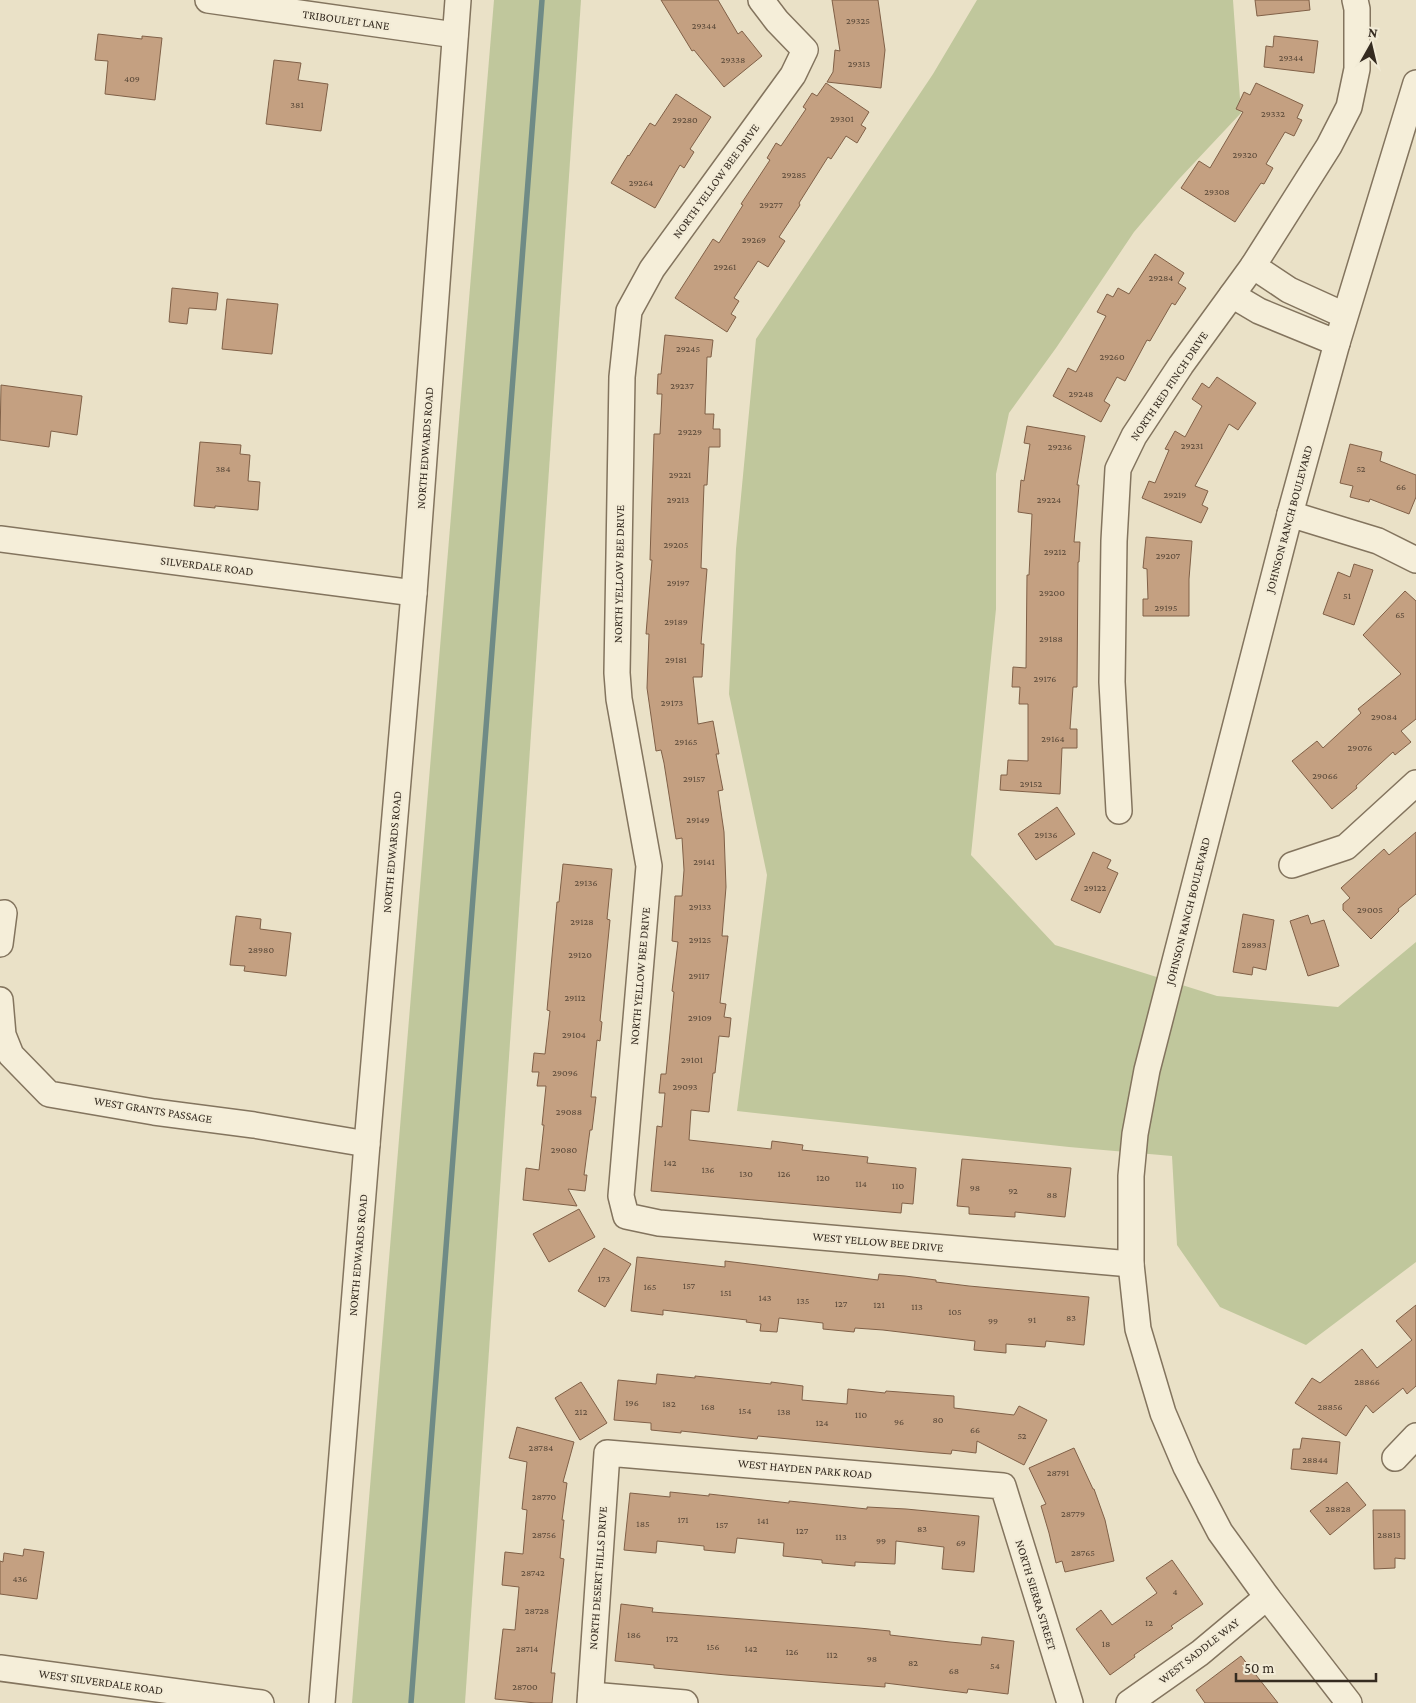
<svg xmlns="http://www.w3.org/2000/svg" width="1416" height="1703" font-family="'Crimson Pro',serif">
	<rect width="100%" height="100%" fill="#eae1c7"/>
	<g fill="#c0c79c">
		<polygon points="494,0 581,0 465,1703 352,1703"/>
		<polygon points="977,0 1233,0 1241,113 1179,179 1134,232 1056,348 1009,413 996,474 996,609 971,855 1055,945 1217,996 1338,1007 1416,942 1416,1262 1306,1345 1220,1307 1177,1245 1172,1156 1069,1147 737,1111 767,875 729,694 736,549 756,339 933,74"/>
	</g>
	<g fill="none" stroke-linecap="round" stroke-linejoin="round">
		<polyline stroke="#6f8b86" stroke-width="5.5" points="411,1703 542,0"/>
	</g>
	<g fill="#c4a081" stroke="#806047">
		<polygon points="661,0 718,0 738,34 742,31 762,56 724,87 694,50 692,51"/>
		<polygon points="832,0 878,0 885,50 881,88 827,82 833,72 835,50 840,51"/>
		<polygon points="1255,0 1309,0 1310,10 1257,16"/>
		<polygon points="98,34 142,39 142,36 162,38 155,100 105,94 108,61 95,60"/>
		<polygon points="1274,36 1318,41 1314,73 1264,67 1266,46 1273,47"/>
		<polygon points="274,60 301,63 298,80 328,84 321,131 266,124"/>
		<polygon points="826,83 869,112 861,125 866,128 857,143 846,136 831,159 828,157 799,203 800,205 779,237 785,241 768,267 758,261 734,298 739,301 731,314 736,317 727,332 675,298 713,239 719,243 743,205 741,204 770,160 767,158 776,143 781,146 806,109 803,107 812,93 817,96"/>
		<polygon points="1256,83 1303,105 1297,118 1302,120 1294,136 1285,132 1266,164 1273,168 1264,184 1261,183 1235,222 1181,188 1199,161 1210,168 1243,112 1236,109 1244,92 1250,95"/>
		<polygon points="676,94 711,117 690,149 694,152 684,168 680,165 655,208 611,183 628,155 629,156 650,123 655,126"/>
		<polygon points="1155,254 1184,273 1178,283 1186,288 1175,305 1172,303 1150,341 1147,340 1125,381 1117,377 1104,401 1110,405 1101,422 1053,396 1068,368 1076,372 1106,316 1097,312 1107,294 1113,297 1118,288 1129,294"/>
		<polygon points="172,288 218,293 216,310 189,308 187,324 169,322"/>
		<polygon points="227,299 278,304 272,354 222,349"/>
		<polygon points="665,335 713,340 711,357 707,357 705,414 714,414 713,429 720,429 720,447 709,447 707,485 704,485 701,568 707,569 701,644 704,644 702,677 693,677 698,724 713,721 719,754 716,754 723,790 718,791 724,832 726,887 722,936 728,936 720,1003 726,1004 724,1017 731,1018 729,1037 719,1036 715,1073 713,1073 709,1112 691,1110 689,1140 771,1149 772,1141 803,1145 802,1150 868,1157 867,1163 916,1168 913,1204 902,1203 901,1213 651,1191 657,1126 662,1127 665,1093 659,1093 661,1074 666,1074 674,992 672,991 678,942 672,941 675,896 682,896 684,870 682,838 676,839 664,763 661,750 656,751 647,688 649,634 646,634 652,560 650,560 651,527 654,434 660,434 662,394 657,394 658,374 661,374"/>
		<polygon points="1217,377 1256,403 1238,430 1229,424 1195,486 1208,491 1202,505 1208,508 1201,523 1142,498 1149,481 1155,483 1169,450 1165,449 1175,431 1185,437 1202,406 1192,399 1202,383 1209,388"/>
		<polygon points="1,385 82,396 77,435 51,431 49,447 0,440"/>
		<polygon points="1027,426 1085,436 1077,485 1079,485 1074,542 1080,542 1079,562 1078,562 1077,687 1073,687 1070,729 1077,729 1077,748 1062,748 1060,794 1000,790 1001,775 1007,775 1008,760 1028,761 1028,704 1019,704 1020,687 1012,687 1013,667 1026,668 1027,575 1029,575 1032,514 1018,512 1021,480 1024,481 1030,444 1024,443"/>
		<polygon points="200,442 241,445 240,454 250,455 248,481 260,482 258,510 215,506 215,508 194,506"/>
		<polygon points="1350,444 1382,452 1380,461 1416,475 1416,497 1409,514 1370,499 1369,502 1350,497 1353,486 1340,483"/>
		<polygon points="1146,537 1192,541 1189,579 1189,616 1143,616 1143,599 1148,599 1147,569 1143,568"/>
		<polygon points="1354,564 1373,570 1354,625 1323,614 1338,572 1350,577"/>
		<polygon points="1405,591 1416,601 1416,719 1401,731 1411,742 1395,755 1393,752 1356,786 1357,788 1332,809 1292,761 1317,741 1323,748 1361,713 1358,709 1401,674 1363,635"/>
		<polygon points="1057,807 1075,834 1036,860 1018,834"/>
		<polygon points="1416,832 1416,894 1398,909 1399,911 1371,939 1343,910 1343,904 1350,898 1341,888 1384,849 1389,855"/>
		<polygon points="1093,852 1111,860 1107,868 1118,873 1100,913 1071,900"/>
		<polygon points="563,864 612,869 607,919 610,920 600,1021 602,1022 600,1041 597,1040 591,1097 596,1097 592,1130 590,1130 584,1175 587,1175 585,1191 568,1189 577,1206 523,1200 526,1168 539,1170 544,1125 542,1125 546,1086 537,1086 539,1072 532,1072 534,1053 545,1054 550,1011 547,1010 557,902 559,902"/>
		<polygon points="1243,914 1274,920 1266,970 1253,967 1252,975 1233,972"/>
		<polygon points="1308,915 1311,924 1324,920 1339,966 1308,976 1290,921"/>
		<polygon points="236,916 261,919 260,929 291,933 286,976 244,971 245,966 230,965"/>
		<polygon points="962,1159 1071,1168 1065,1217 1015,1212 1015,1217 969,1214 969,1207 957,1206"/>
		<polygon points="579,1209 595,1237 549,1262 533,1234"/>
		<polygon points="604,1248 631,1264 605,1307 578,1291"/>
		<polygon points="637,1257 725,1267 725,1261 878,1280 879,1274 905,1276 936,1280 936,1282 969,1286 1089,1297 1084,1345 1046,1341 1045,1347 1006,1344 1006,1353 974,1350 975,1341 883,1330 855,1328 854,1332 823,1329 823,1323 779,1318 777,1332 760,1331 761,1324 746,1322 747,1320 663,1310 663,1315 631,1311"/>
		<polygon points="1416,1305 1416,1386 1407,1394 1403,1388 1373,1413 1366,1405 1346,1436 1295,1403 1312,1378 1320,1383 1362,1349 1377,1368 1412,1340 1396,1321"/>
		<polygon points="657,1374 695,1378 695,1376 771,1384 771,1382 803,1386 802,1400 847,1404 848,1389 885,1393 886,1391 954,1396 954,1408 1014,1415 1019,1406 1047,1420 1024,1465 977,1441 976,1453 952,1450 951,1454 926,1452 758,1436 757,1439 681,1431 681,1433 651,1430 651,1423 614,1420 618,1380 656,1384"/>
		<polygon points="581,1382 607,1423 580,1440 555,1398"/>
		<polygon points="517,1427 574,1442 563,1482 567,1483 562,1520 564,1520 560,1558 564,1559 551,1673 555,1673 552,1703 536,1703 495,1699 503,1629 515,1630 519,1587 502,1585 505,1552 523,1554 527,1510 522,1509 527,1462 509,1458"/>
		<polygon points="1302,1438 1340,1442 1337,1474 1291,1469 1293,1449 1300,1449"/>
		<polygon points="1074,1448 1093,1489 1094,1489 1105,1520 1114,1561 1065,1572 1062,1561 1056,1563 1049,1533 1041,1506 1046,1504 1029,1468"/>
		<polygon points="1347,1482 1366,1505 1330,1535 1310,1511"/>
		<polygon points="670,1492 709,1496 709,1494 789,1503 789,1501 867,1509 867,1507 906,1509 979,1516 974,1572 942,1569 944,1547 896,1541 895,1564 855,1562 855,1566 822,1563 822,1560 783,1556 784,1543 737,1538 735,1553 704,1550 704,1546 657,1541 656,1553 624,1550 630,1493 670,1497"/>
		<polygon points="1373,1510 1405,1510 1405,1559 1395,1558 1395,1568 1374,1569"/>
		<polygon points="24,1549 44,1552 37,1599 0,1594 0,1561 3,1562 4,1553 23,1556"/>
		<polygon points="1172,1560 1203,1604 1171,1626 1173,1628 1134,1655 1135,1657 1110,1675 1076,1629 1101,1610 1112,1625 1157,1593 1146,1578"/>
		<polygon points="621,1604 653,1608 652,1612 859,1628 890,1631 890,1635 950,1642 981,1645 982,1637 1014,1641 1008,1694 968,1689 967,1693 885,1683 885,1687 726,1675 654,1668 654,1665 615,1661"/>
		<polygon points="1241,1656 1278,1703 1205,1703 1196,1690"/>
	</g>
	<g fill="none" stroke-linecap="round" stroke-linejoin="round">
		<defs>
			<g id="minor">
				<polyline points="208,0 455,35"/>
				<polyline points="761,0 777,21 805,50 793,75 652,269 629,311 622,377 617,673 619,699 649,866 621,1196 626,1216 659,1223 1131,1264"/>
				<polyline points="1253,266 1289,290 1344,315"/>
				<polyline points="1232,295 1259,311 1337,343"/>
				<polyline points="1290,514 1378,541 1416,560"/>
				<polyline points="0,539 414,593"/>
				<polyline points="1119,811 1112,682 1114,541 1118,469 1134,436 1181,365 1253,266 1329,146 1349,107 1357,69 1357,9 1355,0"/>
				<polyline points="1292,865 1346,847 1416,783"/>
				<polyline points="0,944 4,913"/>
				<polyline points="0,1000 3,1035 11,1055 49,1094 154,1112 254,1125 367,1144"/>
				<polyline points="1395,1458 1416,1436"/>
				<polyline points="0,1668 261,1703"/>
				<polyline points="591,1695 685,1703"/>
				<polyline points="322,1703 367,1144 414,593 458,0"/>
				<polyline points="590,1703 607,1453 1003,1486 1070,1703"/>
				<polyline points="1129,1703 1200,1653 1267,1597"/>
				<polyline points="1349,1703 1267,1597 1220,1532 1186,1467 1163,1413 1138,1329 1131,1264 1131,1176 1135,1134 1147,1070 1290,514 1337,343 1416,83"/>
			</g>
		</defs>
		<use href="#minor" stroke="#83745e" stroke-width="28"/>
		<use href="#minor" stroke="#f5eed9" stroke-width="25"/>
	</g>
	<g text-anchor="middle" stroke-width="4" stroke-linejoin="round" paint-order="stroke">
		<g font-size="10" fill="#594838">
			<text x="858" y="24">29325</text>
			<text x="704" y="29">29344</text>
			<text x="1291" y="61">29344</text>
			<text x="733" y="63">29338</text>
			<text x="859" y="67">29313</text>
			<text x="132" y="82">409</text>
			<text x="297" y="108">381</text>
			<text x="1273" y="117">29332</text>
			<text x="842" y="122">29301</text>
			<text x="685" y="123">29280</text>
			<text x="1245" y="158">29320</text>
			<text x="794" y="178">29285</text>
			<text x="641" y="186">29264</text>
			<text x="1217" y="195">29308</text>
			<text x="771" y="208">29277</text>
			<text x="754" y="243">29269</text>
			<text x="725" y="270">29261</text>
			<text x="1161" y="281">29284</text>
			<text x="688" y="352">29245</text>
			<text x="1112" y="360">29260</text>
			<text x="682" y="389">29237</text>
			<text x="1081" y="397">29248</text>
			<text x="690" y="435">29229</text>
			<text x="1192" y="449">29231</text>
			<text x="1060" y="450">29236</text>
			<text x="223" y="472">384</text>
			<text x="1361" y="472">52</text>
			<text x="680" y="478">29221</text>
			<text x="1401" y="490">66</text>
			<text x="1175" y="498">29219</text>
			<text x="678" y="503">29213</text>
			<text x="1049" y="503">29224</text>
			<text x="676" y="548">29205</text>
			<text x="1055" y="555">29212</text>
			<text x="1168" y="559">29207</text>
			<text x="678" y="586">29197</text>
			<text x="1052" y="596">29200</text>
			<text x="1347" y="599">51</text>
			<text x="1166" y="611">29195</text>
			<text x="1400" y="618">65</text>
			<text x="676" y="625">29189</text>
			<text x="1051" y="642">29188</text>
			<text x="676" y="663">29181</text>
			<text x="1045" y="682">29176</text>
			<text x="672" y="706">29173</text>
			<text x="1384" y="720">29084</text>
			<text x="1053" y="742">29164</text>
			<text x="686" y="745">29165</text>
			<text x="1360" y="751">29076</text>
			<text x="1325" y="779">29066</text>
			<text x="694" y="782">29157</text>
			<text x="1031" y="787">29152</text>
			<text x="698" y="823">29149</text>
			<text x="1046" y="838">29136</text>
			<text x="704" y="865">29141</text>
			<text x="586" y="886">29136</text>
			<text x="1095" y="891">29122</text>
			<text x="700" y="910">29133</text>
			<text x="1370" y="913">29005</text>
			<text x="582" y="925">29128</text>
			<text x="700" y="943">29125</text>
			<text x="1254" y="948">28983</text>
			<text x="261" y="953">28980</text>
			<text x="580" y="958">29120</text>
			<text x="699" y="979">29117</text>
			<text x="575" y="1001">29112</text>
			<text x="700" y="1021">29109</text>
			<text x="574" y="1038">29104</text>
			<text x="692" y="1063">29101</text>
			<text x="565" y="1076">29096</text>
			<text x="685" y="1090">29093</text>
			<text x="569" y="1115">29088</text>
			<text x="564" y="1153">29080</text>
			<text x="670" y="1166">142</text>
			<text x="708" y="1173">136</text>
			<text x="746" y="1177">130</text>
			<text x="784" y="1177">126</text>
			<text x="823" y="1181">120</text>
			<text x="861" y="1187">114</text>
			<text x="898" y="1189">110</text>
			<text x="975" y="1191">98</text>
			<text x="1013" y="1194">92</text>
			<text x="1052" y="1198">88</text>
			<text x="604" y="1282">173</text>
			<text x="689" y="1289">157</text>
			<text x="650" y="1290">165</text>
			<text x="726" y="1296">151</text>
			<text x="765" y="1301">143</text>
			<text x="803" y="1304">135</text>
			<text x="841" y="1307">127</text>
			<text x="879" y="1308">121</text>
			<text x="917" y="1310">113</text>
			<text x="955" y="1315">105</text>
			<text x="1071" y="1321">83</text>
			<text x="1032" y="1323">91</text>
			<text x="993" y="1324">99</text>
			<text x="1367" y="1385">28866</text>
			<text x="632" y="1406">196</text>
			<text x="669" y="1407">182</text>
			<text x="708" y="1410">168</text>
			<text x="1330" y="1410">28856</text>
			<text x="745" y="1414">154</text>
			<text x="581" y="1415">212</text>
			<text x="784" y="1415">138</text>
			<text x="861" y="1418">110</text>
			<text x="938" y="1423">80</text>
			<text x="899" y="1425">96</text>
			<text x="822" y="1426">124</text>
			<text x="975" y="1433">66</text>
			<text x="1022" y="1439">52</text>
			<text x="541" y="1451">28784</text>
			<text x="1315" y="1463">28844</text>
			<text x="1058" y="1476">28791</text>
			<text x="544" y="1500">28770</text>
			<text x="1338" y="1512">28828</text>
			<text x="1073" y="1517">28779</text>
			<text x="683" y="1523">171</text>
			<text x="763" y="1524">141</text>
			<text x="643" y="1527">185</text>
			<text x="722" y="1528">157</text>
			<text x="922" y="1532">83</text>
			<text x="802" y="1534">127</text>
			<text x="544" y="1538">28756</text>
			<text x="1389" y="1538">28813</text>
			<text x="841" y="1540">113</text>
			<text x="881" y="1544">99</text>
			<text x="961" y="1546">69</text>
			<text x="1083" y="1556">28765</text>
			<text x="533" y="1576">28742</text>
			<text x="20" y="1582">436</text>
			<text x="1175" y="1595">4</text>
			<text x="537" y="1614">28728</text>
			<text x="1149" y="1626">12</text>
			<text x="634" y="1638">186</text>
			<text x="672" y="1642">172</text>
			<text x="1106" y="1647">18</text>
			<text x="713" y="1650">156</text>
			<text x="527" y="1652">28714</text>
			<text x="751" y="1652">142</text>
			<text x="792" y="1655">126</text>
			<text x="832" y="1658">112</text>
			<text x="872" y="1662">98</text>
			<text x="913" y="1666">82</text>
			<text x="995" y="1669">54</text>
			<text x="954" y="1674">68</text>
			<text x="525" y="1690">28700</text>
		</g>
		<g font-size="12" fill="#352b20" stroke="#f2ebd6">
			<text transform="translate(346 20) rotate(8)" y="4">TRIBOULET LANE</text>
			<text transform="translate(716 181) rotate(-54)" y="4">NORTH YELLOW BEE DRIVE</text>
			<text transform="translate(1169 386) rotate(-56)" y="4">NORTH RED FINCH DRIVE</text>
			<text transform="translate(425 448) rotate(-86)" y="4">NORTH EDWARDS ROAD</text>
			<text transform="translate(1289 519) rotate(-75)" y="4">JOHNSON RANCH BOULEVARD</text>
			<text transform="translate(207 566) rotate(7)" y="4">SILVERDALE ROAD</text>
			<text transform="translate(619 574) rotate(-89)" y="4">NORTH YELLOW BEE DRIVE</text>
			<text transform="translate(392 852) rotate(-85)" y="4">NORTH EDWARDS ROAD</text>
			<text transform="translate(1188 911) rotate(-76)" y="4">JOHNSON RANCH BOULEVARD</text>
			<text transform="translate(640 976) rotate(-85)" y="4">NORTH YELLOW BEE DRIVE</text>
			<text transform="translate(153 1110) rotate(9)" y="4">WEST GRANTS PASSAGE</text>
			<text transform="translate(878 1242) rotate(5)" y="4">WEST YELLOW BEE DRIVE</text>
			<text transform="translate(358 1255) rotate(-85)" y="4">NORTH EDWARDS ROAD</text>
			<text transform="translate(805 1469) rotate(5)" y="4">WEST HAYDEN PARK ROAD</text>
			<text transform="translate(598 1578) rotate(-86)" y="4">NORTH DESERT HILLS DRIVE</text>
			<text transform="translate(1036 1595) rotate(73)" y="4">NORTH SIERRA STREET</text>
			<text transform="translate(1199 1651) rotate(-38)" y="4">WEST SADDLE WAY</text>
			<text transform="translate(101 1682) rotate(8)" y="4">WEST SILVERDALE ROAD</text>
		</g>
	</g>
	<g transform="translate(1371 45) rotate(8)" stroke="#f2ebd6" stroke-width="4" paint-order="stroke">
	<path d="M0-4L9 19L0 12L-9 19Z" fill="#352b20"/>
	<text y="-8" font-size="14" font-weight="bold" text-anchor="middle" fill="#352b20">N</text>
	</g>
	<path d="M1236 1673v8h140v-8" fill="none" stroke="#352b20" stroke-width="2.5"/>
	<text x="1244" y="1673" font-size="15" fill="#352b20" stroke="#f2ebd6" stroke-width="4" paint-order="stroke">50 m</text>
</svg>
